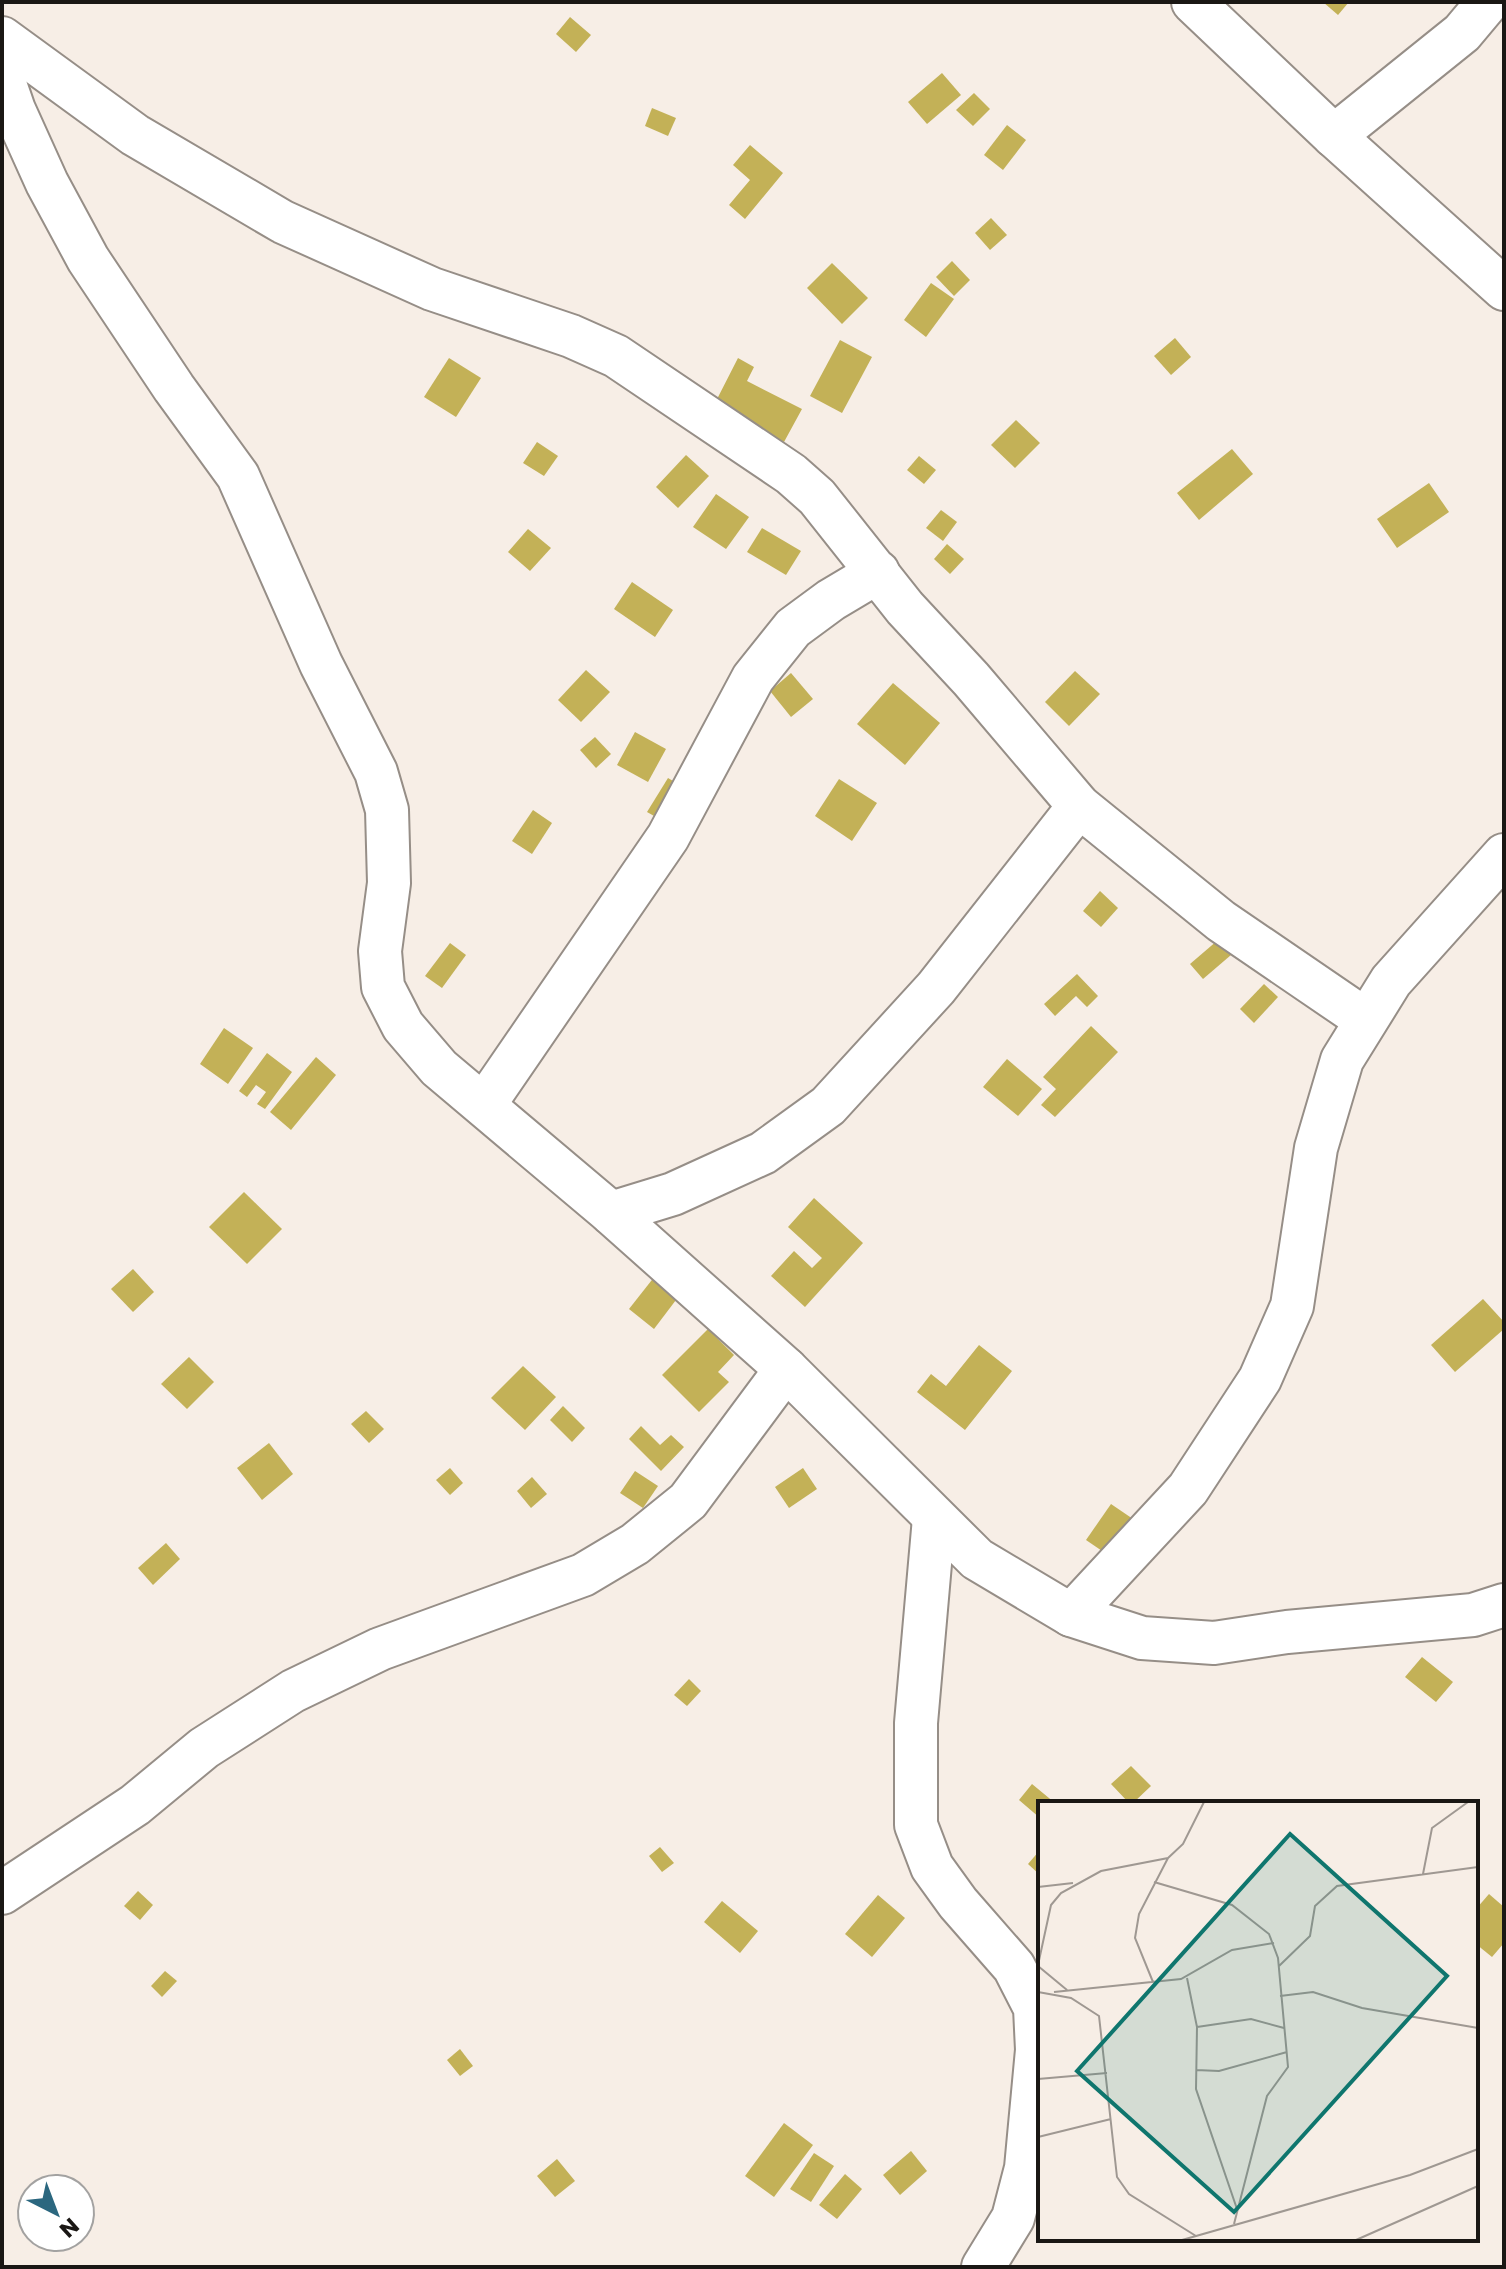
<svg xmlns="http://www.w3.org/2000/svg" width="1506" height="2269" font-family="Poppins,sans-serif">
	<rect width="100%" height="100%" fill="#f7eee6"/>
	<g fill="#c3b157">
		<polygon points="1323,2 1349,2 1338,15"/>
		<polygon points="570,17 591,35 576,52 556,34"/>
		<polygon points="942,73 961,95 927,124 908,102"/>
		<polygon points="974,93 990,109 973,126 956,110"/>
		<polygon points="652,108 676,118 668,136 645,126"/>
		<polygon points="1007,125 1026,140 1003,170 984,155"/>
		<polygon points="750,145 783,173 745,219 729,205 750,180 733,165"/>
		<polygon points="991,218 1007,235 990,250 975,233"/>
		<polygon points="952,261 970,280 954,296 936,277"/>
		<polygon points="832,263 868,298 842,324 807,288"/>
		<polygon points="931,283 954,299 926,337 904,320"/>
		<polygon points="1175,338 1191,357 1171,375 1154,356"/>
		<polygon points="840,340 872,357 842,413 810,396"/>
		<polygon points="449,358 481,378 456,417 424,397"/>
		<polygon points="738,358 754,367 747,381 802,409 784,442 714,405"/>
		<polygon points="1016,420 1040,443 1015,468 991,445"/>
		<polygon points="537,442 558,456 544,476 523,463"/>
		<polygon points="1232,449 1253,474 1199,520 1177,493"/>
		<polygon points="686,455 709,476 678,508 656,487"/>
		<polygon points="919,456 936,470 924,484 907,470"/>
		<polygon points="1429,483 1449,512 1397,548 1377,519"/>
		<polygon points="716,494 749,517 726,549 693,527"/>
		<polygon points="941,510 957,522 943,541 926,528"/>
		<polygon points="762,528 801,551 786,575 747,552"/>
		<polygon points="528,529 551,548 530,571 508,552"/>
		<polygon points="947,544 964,559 950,574 934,559"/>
		<polygon points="632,582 673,610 655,637 614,609"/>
		<polygon points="586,670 610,692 581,722 558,700"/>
		<polygon points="1075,671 1100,694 1069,726 1045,702"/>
		<polygon points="791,673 813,699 791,717 770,691"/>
		<polygon points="893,683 940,723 905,765 857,724"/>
		<polygon points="635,732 666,749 648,782 617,765"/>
		<polygon points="595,737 611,754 596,768 580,750"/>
		<polygon points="668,778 690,791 670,825 647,812"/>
		<polygon points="839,779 877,803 852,841 815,816"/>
		<polygon points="533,810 552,823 532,854 512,841"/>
		<polygon points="1100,891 1118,908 1101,927 1083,911"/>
		<polygon points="1218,940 1231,955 1203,979 1190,964"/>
		<polygon points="450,943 466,955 442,988 425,976"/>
		<polygon points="1077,974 1098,996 1087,1007 1076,996 1055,1016 1044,1004"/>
		<polygon points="1264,984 1278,997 1254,1023 1240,1009"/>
		<polygon points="1091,1026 1118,1052 1055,1117 1041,1105 1056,1089 1043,1077"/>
		<polygon points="224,1028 253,1048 228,1084 200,1064"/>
		<polygon points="267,1053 292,1072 265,1109 257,1104 266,1092 256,1085 247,1097 239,1091"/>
		<polygon points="316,1057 336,1075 291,1130 270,1112"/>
		<polygon points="1007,1059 1042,1089 1018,1116 983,1087"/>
		<polygon points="244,1192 282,1229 247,1264 209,1227"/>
		<polygon points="814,1198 863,1243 805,1307 771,1276 794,1251 812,1268 822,1258 788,1227"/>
		<polygon points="133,1269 154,1292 133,1312 111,1289"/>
		<polygon points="655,1276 679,1296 654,1329 629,1309"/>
		<polygon points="1483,1299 1504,1322 1504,1329 1455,1372 1431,1345"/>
		<polygon points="708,1329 734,1355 718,1372 729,1382 699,1412 662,1375"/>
		<polygon points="979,1345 1012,1371 965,1430 917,1392 931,1374 946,1386"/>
		<polygon points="189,1357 214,1382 187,1409 161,1384"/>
		<polygon points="523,1366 556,1397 525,1430 491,1398"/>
		<polygon points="563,1406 585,1428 572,1442 550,1420"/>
		<polygon points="366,1411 384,1429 369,1443 351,1424"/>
		<polygon points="641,1426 660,1445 671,1435 684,1447 661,1471 629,1439"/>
		<polygon points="269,1443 293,1474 262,1500 237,1468"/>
		<polygon points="450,1468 463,1483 450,1495 436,1480"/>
		<polygon points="803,1468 817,1489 789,1508 775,1487"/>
		<polygon points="635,1471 658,1486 643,1508 620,1493"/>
		<polygon points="532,1477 547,1494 531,1508 517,1491"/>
		<polygon points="1111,1504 1133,1519 1108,1555 1086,1540"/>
		<polygon points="166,1543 180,1559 153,1585 138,1568"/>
		<polygon points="1422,1657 1453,1682 1436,1702 1405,1677"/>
		<polygon points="689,1679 701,1691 687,1706 674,1695"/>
		<polygon points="1131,1766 1151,1786 1133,1803 1129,1803 1111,1784"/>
		<polygon points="1032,1784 1055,1803 1040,1803 1040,1818 1019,1800"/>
		<polygon points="660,1847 674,1863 662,1872 649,1856"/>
		<polygon points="1040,1850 1040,1875 1028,1864"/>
		<polygon points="138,1891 153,1905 140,1920 124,1906"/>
		<polygon points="1489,1894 1504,1907 1504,1943 1492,1957 1476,1944 1476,1909"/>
		<polygon points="878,1895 905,1918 872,1957 845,1934"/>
		<polygon points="722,1901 758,1931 740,1953 704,1922"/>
		<polygon points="165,1971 177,1981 162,1997 151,1986"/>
		<polygon points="460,2049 473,2066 460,2076 447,2060"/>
		<polygon points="784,2123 813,2145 774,2197 745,2176"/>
		<polygon points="911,2151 927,2171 900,2195 883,2175"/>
		<polygon points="814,2153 834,2166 811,2202 790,2189"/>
		<polygon points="557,2159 575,2181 555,2197 537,2176"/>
		<polygon points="845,2174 862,2189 837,2219 819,2205"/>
	</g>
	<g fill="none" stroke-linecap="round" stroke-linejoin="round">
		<defs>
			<g id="minor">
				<polyline points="1193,2 1334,136 1504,289"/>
				<polyline points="2,38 135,135 283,222 432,289 571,336 616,356 791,474 817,497 905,608 971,679 1079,806 1221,921 1366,1020"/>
				<polyline points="2,75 14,110 47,183 88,259 174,388 238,476 321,664 376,772 387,810 389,883 380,951 383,987 403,1026 439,1068 611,1213 786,1369 977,1559 1071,1615 1142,1638 1214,1643 1287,1632 1473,1615 1504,1605"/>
				<polyline points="1334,136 1462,33 1488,2"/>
				<polyline points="484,1105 668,837 753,678 793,628 831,600 878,572"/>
				<polyline points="611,1213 673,1194 763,1153 828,1106 936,988 1079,806"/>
				<polyline points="934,1518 916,1723 916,1825 932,1867 958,1903 1014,1967 1035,2008 1037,2050 1026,2168 1013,2218 983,2267"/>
				<polyline points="1071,1615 1188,1489 1260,1379 1292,1306 1316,1148 1342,1060 1391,981 1504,855"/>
				<polyline points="2,1893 135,1805 204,1748 293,1691 380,1649 583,1575 635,1544 688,1501 786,1369"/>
			</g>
		</defs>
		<use href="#minor" stroke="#968e87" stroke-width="46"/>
		<use href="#minor" stroke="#fff" stroke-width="42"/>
	</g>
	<g transform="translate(1038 1801)">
		<rect width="440" height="440" fill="#f7eee6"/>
		<path fill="none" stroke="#9f9892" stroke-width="2" d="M385 73 394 27 430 1M116 81 194 104 231 133 240 157 250 266 229 295 196 423M0 86 35 82M0 164 13 104 23 92 63 70 130 57 145 43 166 1M0 165 29 189M241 165 272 135 277 105 299 85 440 66M149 177 159 226 158 288 199 408M115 181 97 137 101 113 130 57M0 191 33 197 61 215 79 376 91 393 158 435M16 191 143 178 194 149 236 142M242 195 275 191 324 207 440 227M159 226 213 218 246 227M158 269 181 270 249 251M0 278 69 272M0 336 73 318M144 439 372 374 440 348M318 439 440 385"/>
		<path fill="#0f766e" fill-opacity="0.15" stroke="#0f766e" stroke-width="4" d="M252 33 409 175 196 411 39 270Z"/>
		<rect width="440" height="440" fill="none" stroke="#1a1714" stroke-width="4"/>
	</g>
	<rect width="1506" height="2269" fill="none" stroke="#1a1714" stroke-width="8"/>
	<g transform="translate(56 2213) rotate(138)"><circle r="38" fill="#ffffff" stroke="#a3a2a1" stroke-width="2"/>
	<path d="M0-6L14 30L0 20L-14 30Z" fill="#2b677f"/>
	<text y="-12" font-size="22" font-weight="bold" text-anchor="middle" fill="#1a1714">N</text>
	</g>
</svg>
